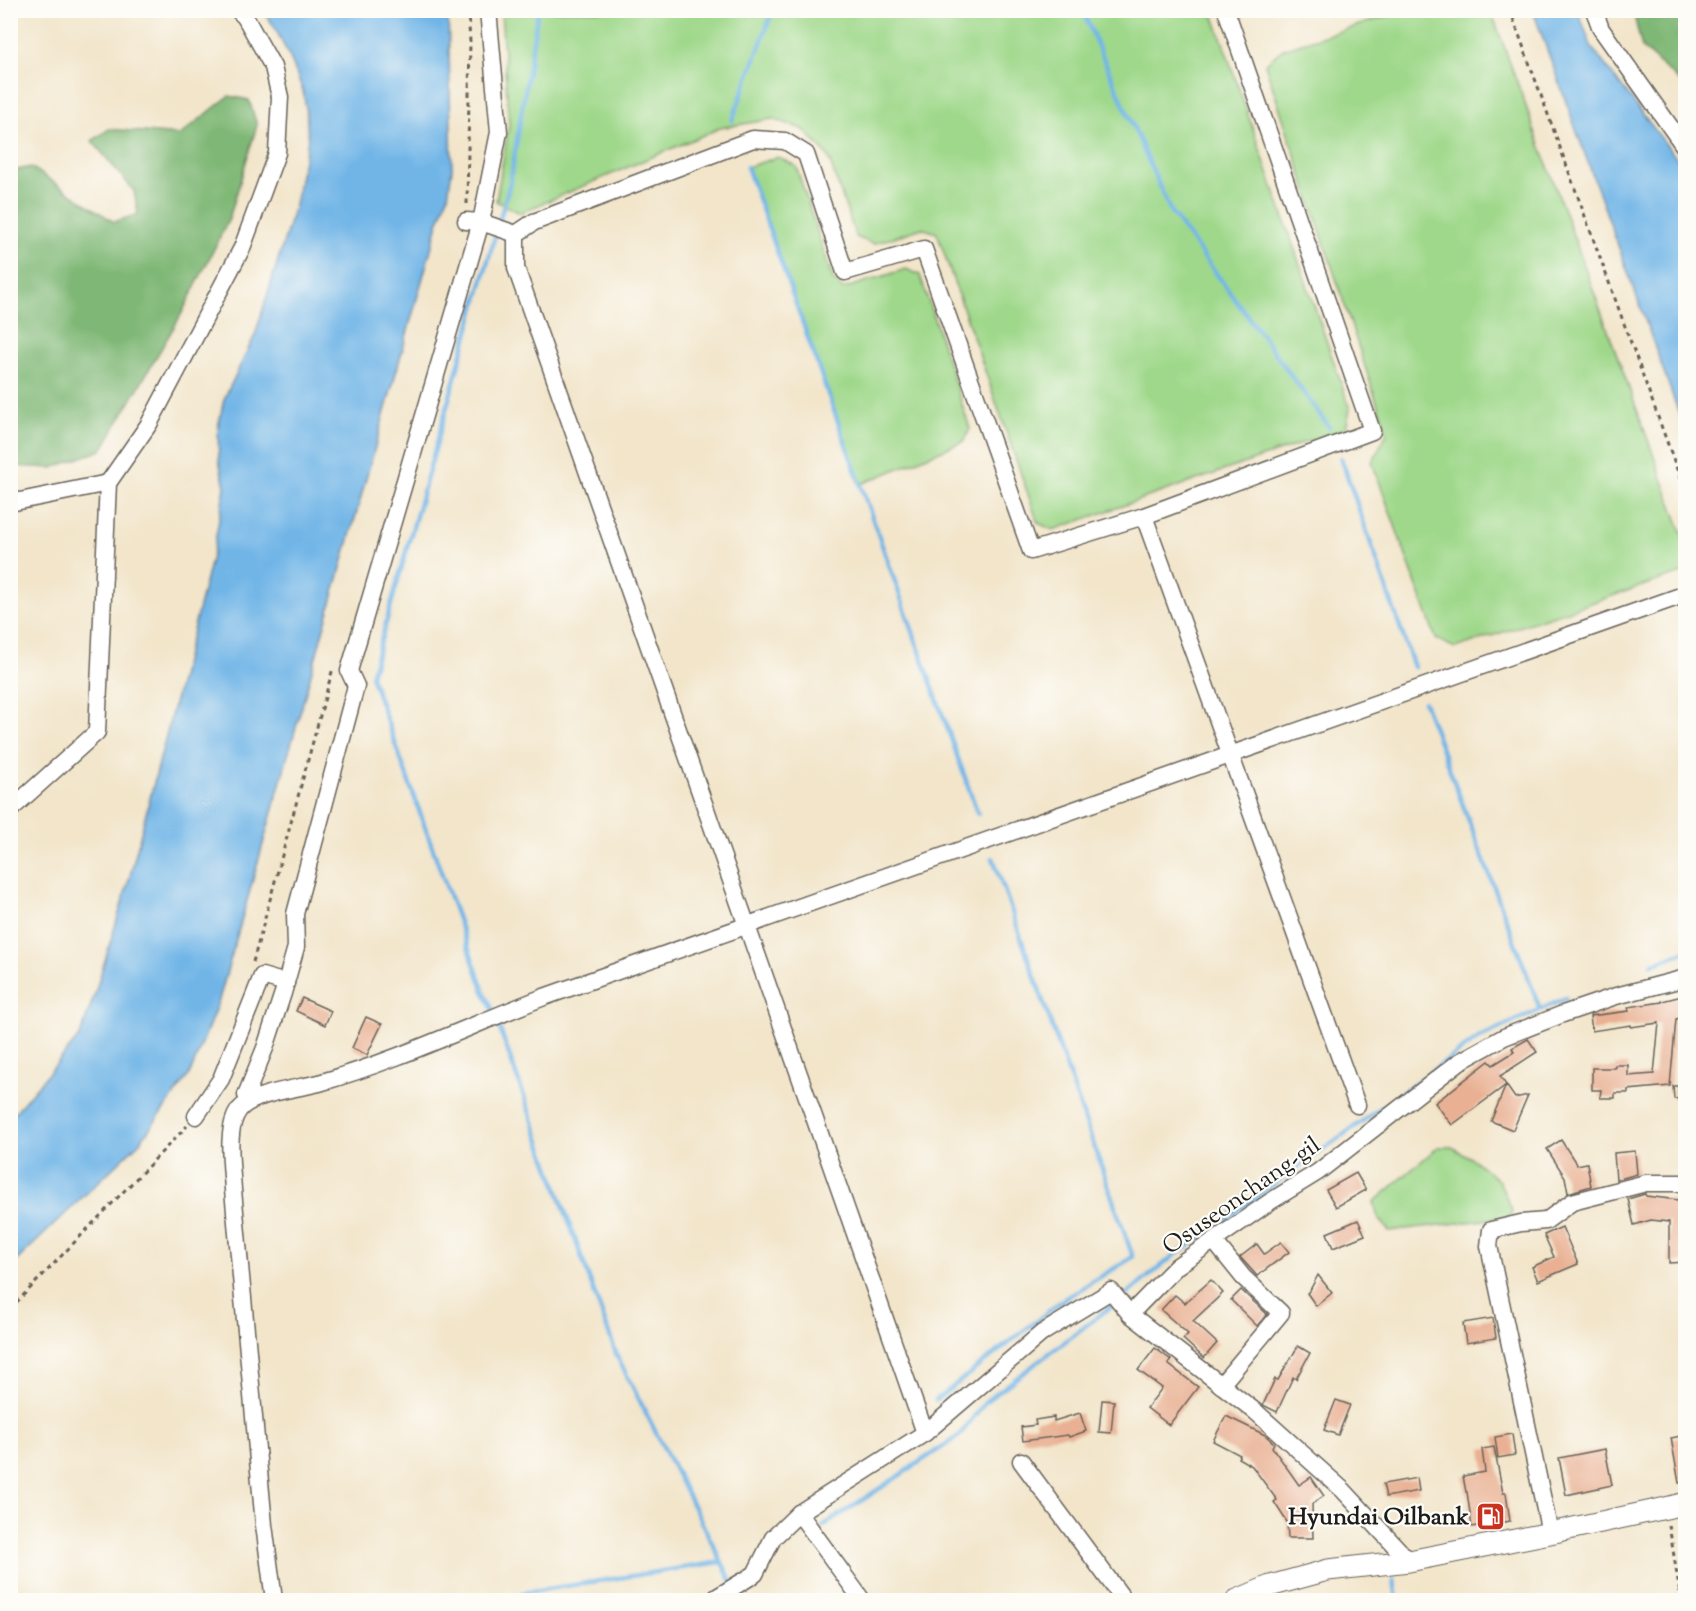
<svg xmlns="http://www.w3.org/2000/svg" width="1696" height="1611" font-family="'Sorts Mill Goudy',serif">
	<rect width="100%" height="100%" fill="#fdfcf7"/>
	<filter id="ink" filterUnits="userSpaceOnUse"><feTurbulence type="fractalNoise" baseFrequency=".0167" numOctaves="2"/><feDisplacementMap in="SourceGraphic" scale="12" xChannelSelector="R" yChannelSelector="G"/><feConvolveMatrix kernelMatrix="1 2 1 2 8 2 1 2 1" color-interpolation-filters="sRGB"/></filter>
	<filter id="wash" filterUnits="userSpaceOnUse"><feTurbulence type="fractalNoise" baseFrequency=".008" numOctaves="4" result="noise"/><feDisplacementMap in="SourceGraphic" scale="24" xChannelSelector="R" yChannelSelector="G"/><feGaussianBlur stdDeviation="1.35" result="paint"/><feColorMatrix in="noise" values="0 0 0 0 0 0 0 0 0 0 0 0 0 0 0 0 0 1.4 0 .05"/><feComposite in="paint" operator="in"/></filter>
	<g filter="url(#wash)">
		<rect width="100%" height="100%" fill="#f2e5ca"/>
		<g fill="#9fd88a" stroke="#5e7a53" stroke-width="1.5">
			<polygon points="501,11 1212,11 1350,409 1346,428 1053,530 1038,523 937,233 922,228 873,244 856,237 828,156 803,129 772,119 720,128 520,213 496,201 509,125"/>
			<polygon points="1404,11 1491,11 1685,541 1685,572 1455,648 1436,639 1372,462 1387,433 1265,64 1283,49"/>
			<polygon points="778,157 796,166 833,280 843,289 906,269 920,275 970,429 964,441 861,484 747,167"/>
			<polygon points="1438,1147 1452,1147 1474,1160 1499,1181 1512,1210 1510,1217 1389,1231 1377,1215 1374,1202"/>
		</g>
		<g fill="#7fb876" stroke="#4e6a49" stroke-width="1.5">
			<polygon points="1633,11 1685,11 1685,86 1642,48"/>
			<polygon points="229,96 249,100 257,125 229,219 181,315 102,450 52,468 11,466 11,171 31,167 114,222 138,214 134,191 92,141 109,129 180,135"/>
		</g>
		<g fill="#71b5e7" stroke="#466882" stroke-width="1.5">
			<polygon points="263,11 448,11 452,169 448,196 438,224 219,1000 190,1074 140,1142 11,1266 11,1117 80,1036 95,993 129,880 213,552 225,487 219,461 218,427 224,399 255,335 295,205 308,139 306,108 303,91 292,62 274,26"/>
			<polygon points="1533,11 1578,11 1592,48 1685,169 1685,430"/>
		</g>
		<g fill="none" stroke-linecap="round" stroke-linejoin="round">
			<g stroke="#71b5e7" stroke-width="4.5">
				<polyline points="1082,10 1171,212 1329,427"/>
				<polyline points="732,121 773,10"/>
				<polyline points="747,167 978,814"/>
				<polyline points="1341,458 1414,667"/>
				<polyline points="1424,702 1540,1009"/>
				<polyline points="1652,964 1686,951"/>
				<polyline points="494,1013 483,989 371,676 510,183 538,10"/>
				<polyline points="497,1021 617,1356 741,1600"/>
				<polyline points="1122,1298 1175,1255 1480,1037 1566,998"/>
				<polyline points="936,1400 1064,1299 1133,1257 993,858"/>
				<polyline points="823,1526 959,1436 986,1401 1116,1303"/>
				<polyline points="1394,1580 1397,1600"/>
				<polyline points="522,1600 522,1593 721,1562"/>
			</g>
		</g>
		<g id="blocks">
			<g fill="#e9b093">
				<polygon points="1686,995 1686,1017 1676,1019 1670,1086 1628,1090 1628,1093 1615,1093 1615,1098 1600,1098 1601,1090 1592,1090 1592,1068 1615,1068 1615,1065 1628,1065 1628,1076 1654,1074 1659,1023 1631,1027 1631,1025 1592,1031 1590,1016 1629,1011 1628,1007 1662,1002 1662,1001"/>
				<polygon points="302,998 331,1011 325,1025 296,1011"/>
				<polygon points="366,1017 382,1024 367,1055 352,1048"/>
				<polygon points="1528,1039 1537,1052 1500,1076 1506,1085 1452,1125 1435,1103 1489,1061 1493,1065 1514,1052 1512,1048"/>
				<polygon points="1506,1085 1515,1098 1528,1095 1513,1130 1491,1121"/>
				<polygon points="1673,1086 1686,1086 1686,1098 1674,1099"/>
				<polygon points="1561,1140 1577,1165 1587,1163 1591,1186 1568,1193 1565,1177 1547,1149"/>
				<polygon points="1635,1151 1637,1174 1616,1180 1614,1153"/>
				<polygon points="1356,1173 1366,1190 1336,1207 1326,1190"/>
				<polygon points="1645,1194 1646,1196 1686,1201 1686,1262 1669,1263 1669,1222 1651,1220 1634,1225 1628,1199"/>
				<polygon points="1358,1220 1365,1235 1333,1248 1327,1233"/>
				<polygon points="1562,1227 1578,1264 1538,1281 1532,1267 1554,1257 1544,1235"/>
				<polygon points="1281,1242 1289,1252 1257,1276 1240,1257 1257,1244 1264,1254"/>
				<polygon points="1318,1275 1332,1293 1316,1306 1307,1293 1310,1290"/>
				<polygon points="1211,1280 1223,1293 1193,1321 1217,1343 1204,1358 1183,1339 1188,1334 1161,1310 1175,1295 1185,1303"/>
				<polygon points="1241,1290 1267,1314 1257,1326 1231,1300"/>
				<polygon points="1493,1318 1496,1338 1466,1343 1463,1323"/>
				<polygon points="1298,1346 1310,1353 1296,1379 1293,1377 1277,1412 1263,1405 1275,1379 1278,1380"/>
				<polygon points="1155,1348 1171,1360 1168,1364 1198,1387 1169,1425 1147,1408 1162,1388 1138,1370"/>
				<polygon points="1102,1400 1114,1401 1111,1433 1099,1432"/>
				<polygon points="1336,1400 1350,1405 1338,1435 1324,1430"/>
				<polygon points="1080,1413 1086,1431 1069,1437 1068,1435 1023,1441 1021,1427 1036,1425 1035,1420 1054,1417 1054,1421"/>
				<polygon points="1226,1416 1265,1435 1274,1443 1272,1447 1299,1485 1311,1477 1324,1496 1312,1504 1313,1538 1288,1538 1287,1522 1274,1502 1277,1500 1252,1466 1238,1458 1240,1455 1213,1441"/>
				<polygon points="1512,1434 1515,1455 1498,1458 1495,1437"/>
				<polygon points="1686,1435 1686,1483 1679,1483 1671,1438"/>
				<polygon points="1494,1447 1503,1493 1506,1493 1510,1521 1472,1527 1467,1492 1466,1492 1463,1476 1485,1472 1482,1449"/>
				<polygon points="1605,1449 1612,1485 1566,1495 1559,1458"/>
				<polygon points="1417,1478 1419,1491 1386,1497 1383,1484"/>
			</g>
		</g>
	</g>
	<g filter="url(#ink)">
		<use href="#blocks" fill-opacity="0" stroke="#676259" stroke-width="1.5"/>
		<g fill="none" stroke-linecap="round" stroke-linejoin="round">
			<defs>
				<g id="minor">
					<polyline points="1594,10 1601,29 1686,149"/>
					<polyline points="466,221 481,222 516,234"/>
					<polyline points="10,503 108,483"/>
					<polyline points="1144,516 1357,1105"/>
					<polyline points="10,810 97,732 108,483 149,424 242,248 277,153 280,97 273,67 245,17 238,10"/>
					<polyline points="250,1101 246,1095 265,1048 283,993 296,947 295,914 356,686 349,671 481,222 499,132 488,10"/>
					<polyline points="196,1116 221,1079 262,976 286,983"/>
					<polyline points="1214,1241 1243,1277 1281,1313 1221,1385"/>
					<polyline points="925,1433 516,268 516,234 534,222 753,139 785,141 806,154 845,272 924,249 1031,551 1144,516 1372,431 1226,10"/>
					<polyline points="1021,1461 1124,1600"/>
					<polyline points="799,1513 862,1600"/>
					<polyline points="1550,1533 1489,1246 1491,1230 1521,1223 1546,1221 1572,1202 1646,1183 1686,1183"/>
					<polyline points="1409,1561 1343,1490 1256,1412 1130,1314 1177,1266 1271,1201 1318,1172 1459,1062 1504,1037 1563,1014 1616,996 1686,978"/>
					<path d="M274 1600 264 1525 233 1190C232 1169 225 1128 239 1110 253 1093 296 1089 319 1083 396 1061 469 1026 544 997L1686 594"/>
					<polyline points="718,1600 717,1597 755,1574 773,1538 799,1513 925,1433 1042,1333 1111,1291 1130,1314"/>
				</g>
				<polyline id="major" points="1237,1600 1270,1586 1328,1570 1409,1561 1550,1533 1666,1508 1686,1503"/>
			</defs>
			<use href="#minor" stroke="#676259" stroke-width="19"/>
			<use href="#major" stroke="#676259" stroke-width="23"/>
			<g stroke="#676259" stroke-width="3" stroke-dasharray="4.5 4.5" stroke-linecap="butt">
				<polyline points="1510,10 1686,494"/>
				<polyline points="467,204 470,42 468,10"/>
				<polyline points="253,962 333,668"/>
				<polyline points="10,1309 187,1126"/>
				<polyline points="1669,1525 1681,1600"/>
			</g>
			<use href="#minor" stroke="#fff" stroke-width="16"/>
			<use href="#major" stroke="#fff" stroke-width="21"/>
		</g>
	</g>
	<defs>
		<symbol id="fuel-square" viewBox="-11 -11 22 22"><rect x="-9" y="-9" width="18" height="18" rx="4" fill="#c8321e" stroke="#fdfcf7"/><path d="M-5.5-6h7V0h2V4h1.3V-2.5L3-4.5l.8-.8L6-3V5H2.5V1h-1V6h-7ZM-4.2-4.7v3.2H.2V-4.7Z" fill="#fff"/></symbol>
	</defs>
	<g fill-rule="evenodd">
		<use href="#fuel-square" x="1474" y="1500" width="33" height="33"/>
	</g>
	<g text-anchor="middle" stroke-width="4.5" stroke-linejoin="round" paint-order="stroke">
		<g font-size="24" fill="#1c1c1c" stroke="#fdfcf7">
			<text transform="translate(1241 1195) rotate(-35)" y="8">Osuseonchang-gil</text>
		</g>
		<g font-size="24" font-weight="bold" fill="#1c1c1c" stroke="#fdfcf7" text-anchor="end">
			<text x="1469" y="1524">Hyundai Oilbank</text>
		</g>
	</g>
	<rect width="1696" height="1611" fill="none" stroke="#fdfcf7" stroke-width="36"/>
</svg>
